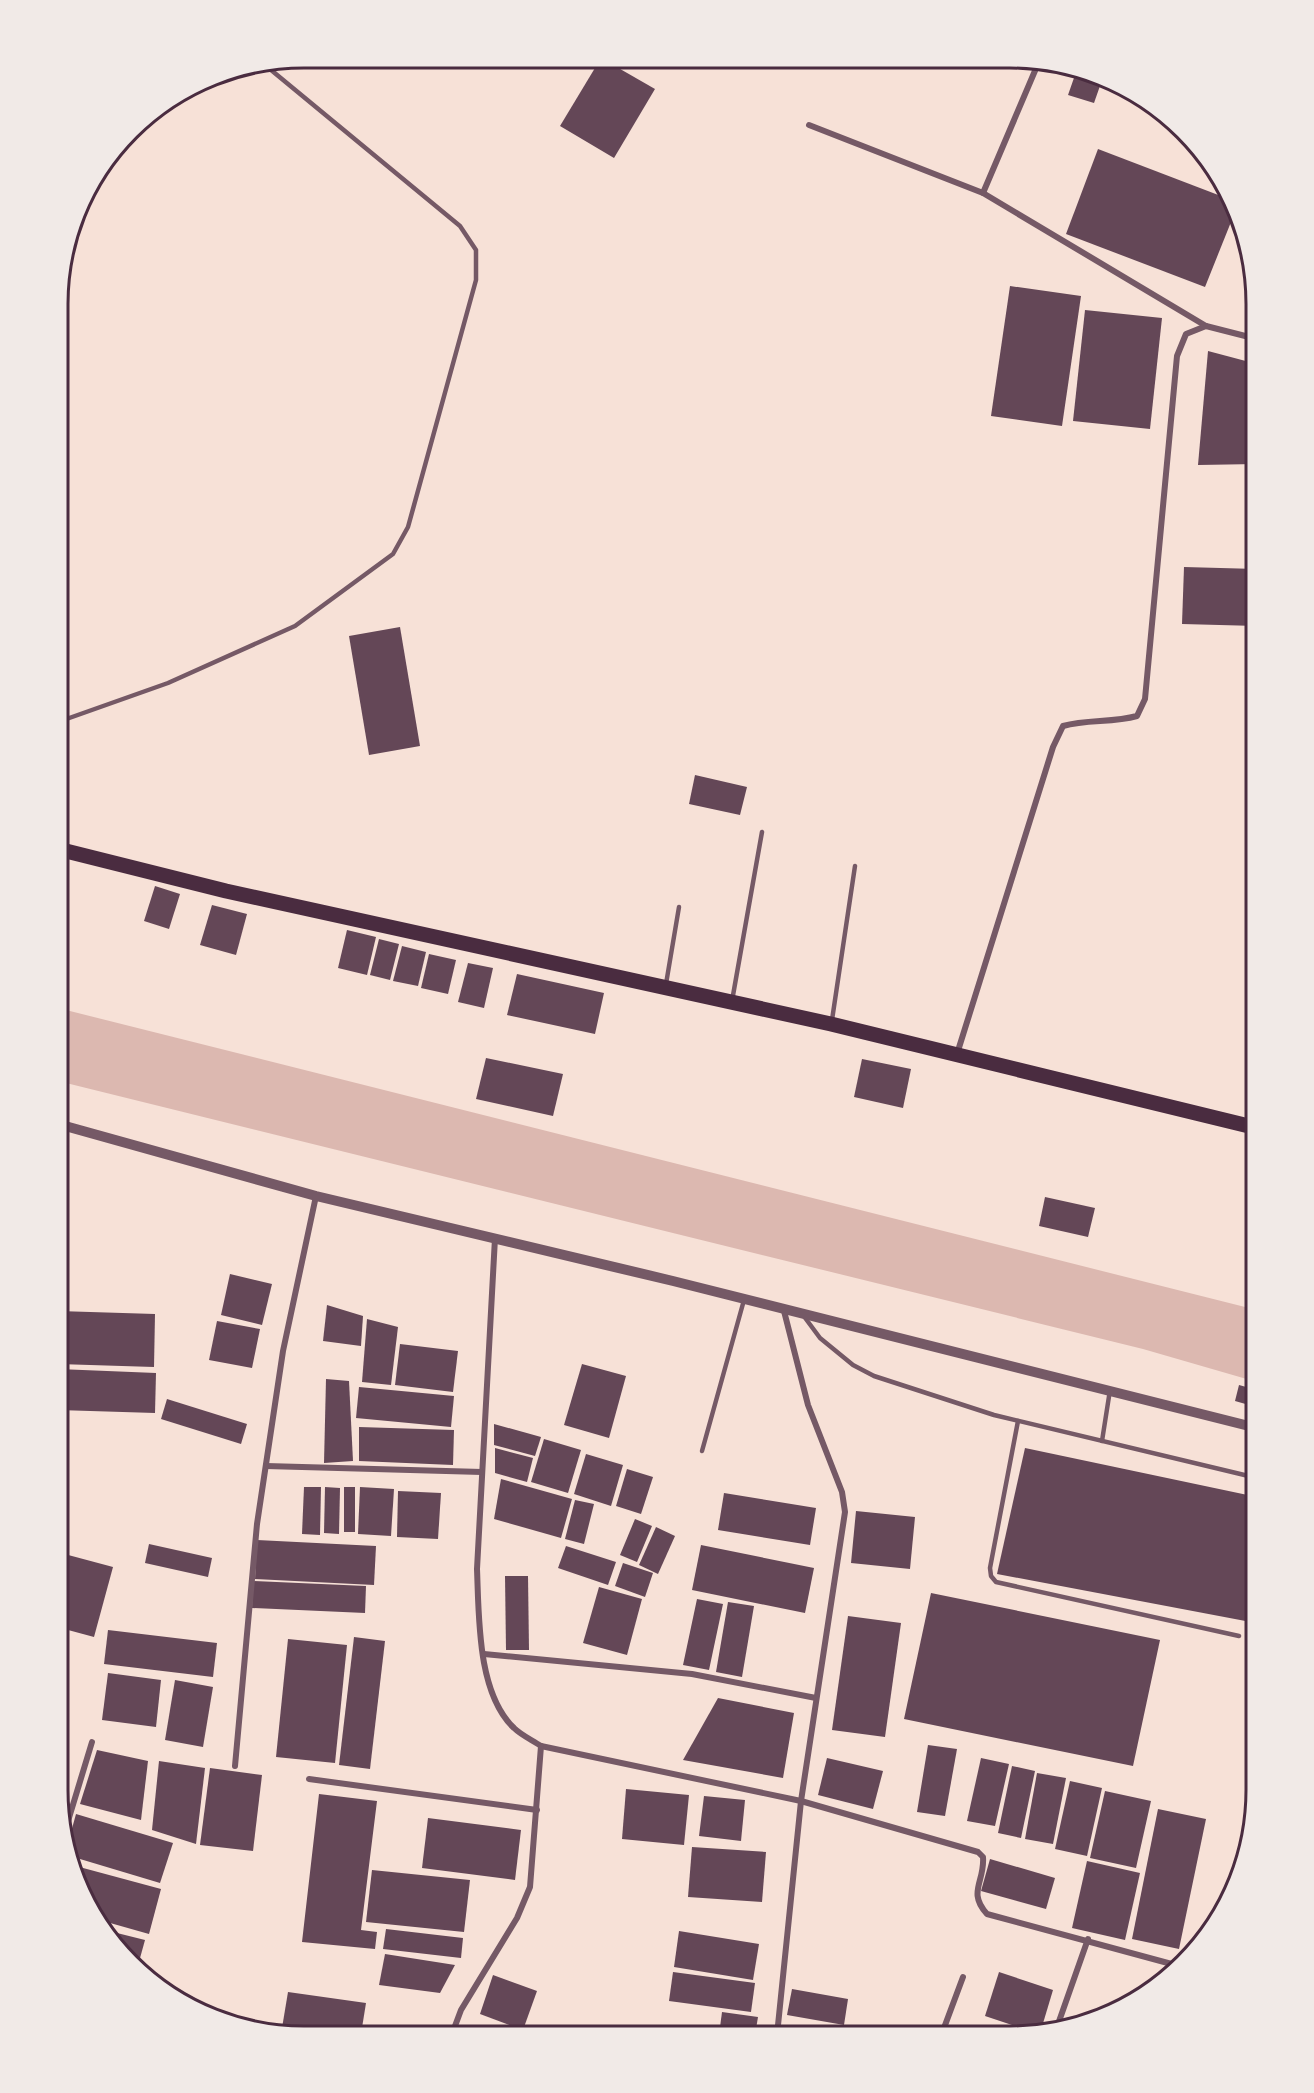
<svg xmlns="http://www.w3.org/2000/svg" width="1314" height="2093" font-family="'Archivo Narrow',sans-serif">
	<rect width="100%" height="100%" fill="#f7e1d7"/>
	<polygon fill="#dcb8b0" points="58,1008 1257,1310 1257,1382 1143,1349 58,1081"/>
	<g fill="#644757">
		<polygon points="601,58 655,89 614,158 560,126"/>
		<polygon points="1075,75 1101,83 1094,103 1068,95"/>
		<polygon points="1098,149 1234,201 1237,207 1205,287 1066,234"/>
		<polygon points="1010,286 1081,296 1062,426 991,416"/>
		<polygon points="1085,310 1162,318 1150,429 1073,421"/>
		<polygon points="1208,351 1257,364 1257,464 1198,465"/>
		<polygon points="1184,567 1257,569 1257,626 1182,624"/>
		<polygon points="400,627 420,746 369,755 349,636"/>
		<polygon points="695,775 747,787 740,815 689,804"/>
		<polygon points="155,886 180,894 169,929 144,921"/>
		<polygon points="212,905 247,914 236,955 200,945"/>
		<polygon points="347,930 376,937 367,975 338,968"/>
		<polygon points="379,939 399,944 390,980 370,975"/>
		<polygon points="402,946 426,952 418,986 393,981"/>
		<polygon points="429,954 456,960 448,994 421,988"/>
		<polygon points="468,963 493,968 484,1008 458,1002"/>
		<polygon points="517,974 604,993 595,1034 507,1015"/>
		<polygon points="486,1058 563,1074 553,1116 476,1099"/>
		<polygon points="862,1059 911,1069 903,1108 854,1097"/>
		<polygon points="1045,1197 1095,1208 1088,1237 1039,1226"/>
		<polygon points="230,1274 272,1284 262,1325 221,1315"/>
		<polygon points="327,1305 363,1316 361,1346 323,1341"/>
		<polygon points="58,1311 155,1314 154,1367 58,1364"/>
		<polygon points="367,1319 398,1327 391,1385 362,1382"/>
		<polygon points="217,1321 260,1329 252,1368 209,1360"/>
		<polygon points="400,1344 458,1351 453,1392 395,1385"/>
		<polygon points="582,1364 626,1376 609,1438 564,1425"/>
		<polygon points="58,1369 156,1373 155,1413 58,1410"/>
		<polygon points="326,1379 349,1381 353,1461 324,1463"/>
		<polygon points="1239,1385 1257,1390 1256,1407 1235,1401"/>
		<polygon points="359,1387 454,1396 451,1427 356,1418"/>
		<polygon points="167,1399 247,1424 241,1444 161,1419"/>
		<polygon points="494,1424 541,1437 535,1456 494,1445"/>
		<polygon points="359,1427 454,1430 453,1465 359,1461"/>
		<polygon points="544,1439 581,1450 568,1493 531,1482"/>
		<polygon points="495,1448 533,1458 527,1482 495,1473"/>
		<polygon points="1025,1448 1257,1497 1256,1623 997,1574"/>
		<polygon points="586,1454 623,1465 611,1506 574,1494"/>
		<polygon points="627,1469 653,1477 641,1514 616,1506"/>
		<polygon points="501,1479 572,1499 561,1538 494,1519"/>
		<polygon points="304,1487 321,1487 320,1535 302,1534"/>
		<polygon points="325,1487 340,1488 339,1534 324,1533"/>
		<rect x="344" y="1487" width="11" height="45"/>
		<polygon points="360,1487 394,1489 391,1536 358,1534"/>
		<polygon points="398,1491 441,1493 438,1539 397,1537"/>
		<polygon points="724,1493 816,1508 810,1545 718,1530"/>
		<polygon points="575,1500 594,1504 584,1544 565,1539"/>
		<polygon points="856,1511 915,1517 910,1569 851,1563"/>
		<polygon points="635,1519 652,1526 637,1562 620,1555"/>
		<polygon points="656,1527 675,1536 658,1574 639,1565"/>
		<polygon points="257,1540 376,1546 374,1585 255,1579"/>
		<polygon points="149,1544 212,1558 208,1577 145,1563"/>
		<polygon points="701,1545 814,1568 805,1613 692,1590"/>
		<polygon points="566,1546 616,1562 608,1585 558,1568"/>
		<polygon points="57,1552 113,1567 94,1637 57,1627"/>
		<polygon points="623,1563 653,1573 645,1597 615,1586"/>
		<polygon points="505,1576 528,1576 529,1650 506,1650"/>
		<polygon points="253,1581 366,1586 365,1613 252,1608"/>
		<polygon points="599,1587 642,1599 627,1655 583,1643"/>
		<polygon points="931,1593 1160,1640 1133,1766 904,1719"/>
		<polygon points="697,1599 723,1604 709,1670 683,1665"/>
		<polygon points="728,1602 754,1606 742,1677 716,1672"/>
		<polygon points="848,1616 901,1623 885,1737 832,1730"/>
		<polygon points="108,1630 217,1643 213,1677 104,1664"/>
		<polygon points="354,1637 385,1641 370,1769 339,1765"/>
		<polygon points="288,1639 347,1645 335,1763 276,1757"/>
		<polygon points="108,1673 161,1680 156,1727 102,1720"/>
		<polygon points="175,1680 213,1687 203,1747 165,1740"/>
		<polygon points="718,1698 794,1713 783,1778 683,1760"/>
		<polygon points="928,1745 957,1749 945,1816 917,1812"/>
		<polygon points="97,1750 148,1761 141,1820 80,1804"/>
		<polygon points="827,1758 883,1771 873,1809 818,1795"/>
		<polygon points="981,1758 1009,1764 995,1826 967,1821"/>
		<polygon points="159,1761 205,1768 196,1844 152,1830"/>
		<polygon points="1012,1766 1035,1771 1021,1838 998,1833"/>
		<polygon points="210,1768 262,1775 253,1851 200,1845"/>
		<polygon points="1037,1773 1066,1778 1053,1844 1025,1839"/>
		<polygon points="1070,1781 1102,1788 1087,1856 1055,1849"/>
		<polygon points="626,1789 689,1795 684,1845 622,1839"/>
		<polygon points="1105,1791 1151,1801 1136,1868 1090,1858"/>
		<polygon points="319,1794 377,1801 361,1930 377,1932 375,1949 302,1942"/>
		<polygon points="704,1796 745,1800 741,1841 699,1836"/>
		<polygon points="1158,1809 1206,1819 1179,1949 1132,1939"/>
		<polygon points="76,1814 173,1843 160,1883 70,1856 68,1843"/>
		<polygon points="428,1818 521,1830 515,1880 422,1868"/>
		<polygon points="692,1847 766,1852 762,1902 688,1897"/>
		<polygon points="990,1859 1055,1878 1046,1909 981,1891"/>
		<polygon points="1087,1861 1140,1873 1125,1940 1072,1928"/>
		<polygon points="72,1865 161,1889 149,1934 96,1919 76,1884"/>
		<polygon points="372,1870 470,1880 464,1932 366,1922"/>
		<polygon points="101,1929 145,1940 137,1969 108,1939"/>
		<polygon points="386,1929 463,1938 461,1958 383,1949"/>
		<polygon points="679,1931 759,1944 753,1980 674,1967"/>
		<polygon points="385,1954 455,1965 440,1993 379,1985"/>
		<polygon points="673,1972 755,1983 751,2012 669,2001"/>
		<polygon points="999,1972 1053,1990 1041,2030 1033,2032 985,2016"/>
		<polygon points="493,1975 537,1991 523,2030 480,2014"/>
		<polygon points="792,1989 848,1999 844,2025 787,2015"/>
		<polygon points="288,1992 366,2003 361,2034 281,2034"/>
		<polygon points="722,2012 758,2017 755,2035 719,2035"/>
		<polygon points="838,2027 873,2035 873,2036 836,2036"/>
	</g>
	<g fill="none" stroke-linecap="round" stroke-linejoin="round">
		<g stroke="#755966" stroke-width="4.5">
			<polyline points="58,722 168,683 295,626 393,554 408,527 476,280 476,250 460,226 265,65"/>
			<polyline points="666,984 679,907"/>
			<polyline points="732,1001 762,832"/>
			<polyline points="832,1020 855,866"/>
			<polyline points="803,1315 820,1338 853,1365 874,1376 994,1415 1257,1478"/>
			<polyline points="1018,1421 990,1568 991,1576 996,1582 1239,1636"/>
			<polyline points="1102,1441 1110,1390"/>
			<polyline points="702,1451 744,1300"/>
		</g>
		<g stroke="#755966" stroke-width="6">
			<polyline points="809,125 983,193 1206,326"/>
			<polyline points="983,193 1040,59"/>
			<path d="M957 1054 1053 747 1063 726C1088 719 1112 723 1137 716L1145 699 1177 356 1186 334 1206 326 1257 339"/>
			<path d="M495 1238 477 1569C479 1616 477 1693 514 1728 521 1735 532 1740 541 1746L801 1801 978 1852 983 1857C985 1882 967 1892 987 1914L1179 1966"/>
			<polyline points="266,1466 482,1472"/>
			<polyline points="484,1654 692,1674 816,1698"/>
			<polyline points="235,1766 257,1524 283,1351 316,1196"/>
			<polyline points="309,1779 537,1810"/>
			<polyline points="65,1831 92,1742"/>
			<polyline points="1057,2027 1088,1939"/>
			<polyline points="452,2034 461,2010 517,1918 530,1887 541,1746"/>
			<polyline points="777,2035 801,1801 845,1512 842,1492 808,1405 784,1311"/>
			<polyline points="941,2036 963,1977"/>
		</g>
		<polyline stroke="#755966" stroke-width="10" points="58,1124 316,1196 673,1281 1257,1428"/>
		<polyline stroke="#4a2c40" stroke-width="15" points="58,849 226,891 831,1024 1257,1128"/>
	</g>
	<path d="M0 0H1314V2093H0ZM304 68H1010A236 236 0 0 1 1246 304V1790A236 236 0 0 1 1010 2026H304A236 236 0 0 1 68 1790V304A236 236 0 0 1 304 68Z" fill="#f1eae7" fill-rule="evenodd"/>
	<path fill="none" stroke="#4a2c40" stroke-width="3" d="M304 68H1010A236 236 0 0 1 1246 304V1790A236 236 0 0 1 1010 2026H304A236 236 0 0 1 68 1790V304A236 236 0 0 1 304 68Z"/>
</svg>
